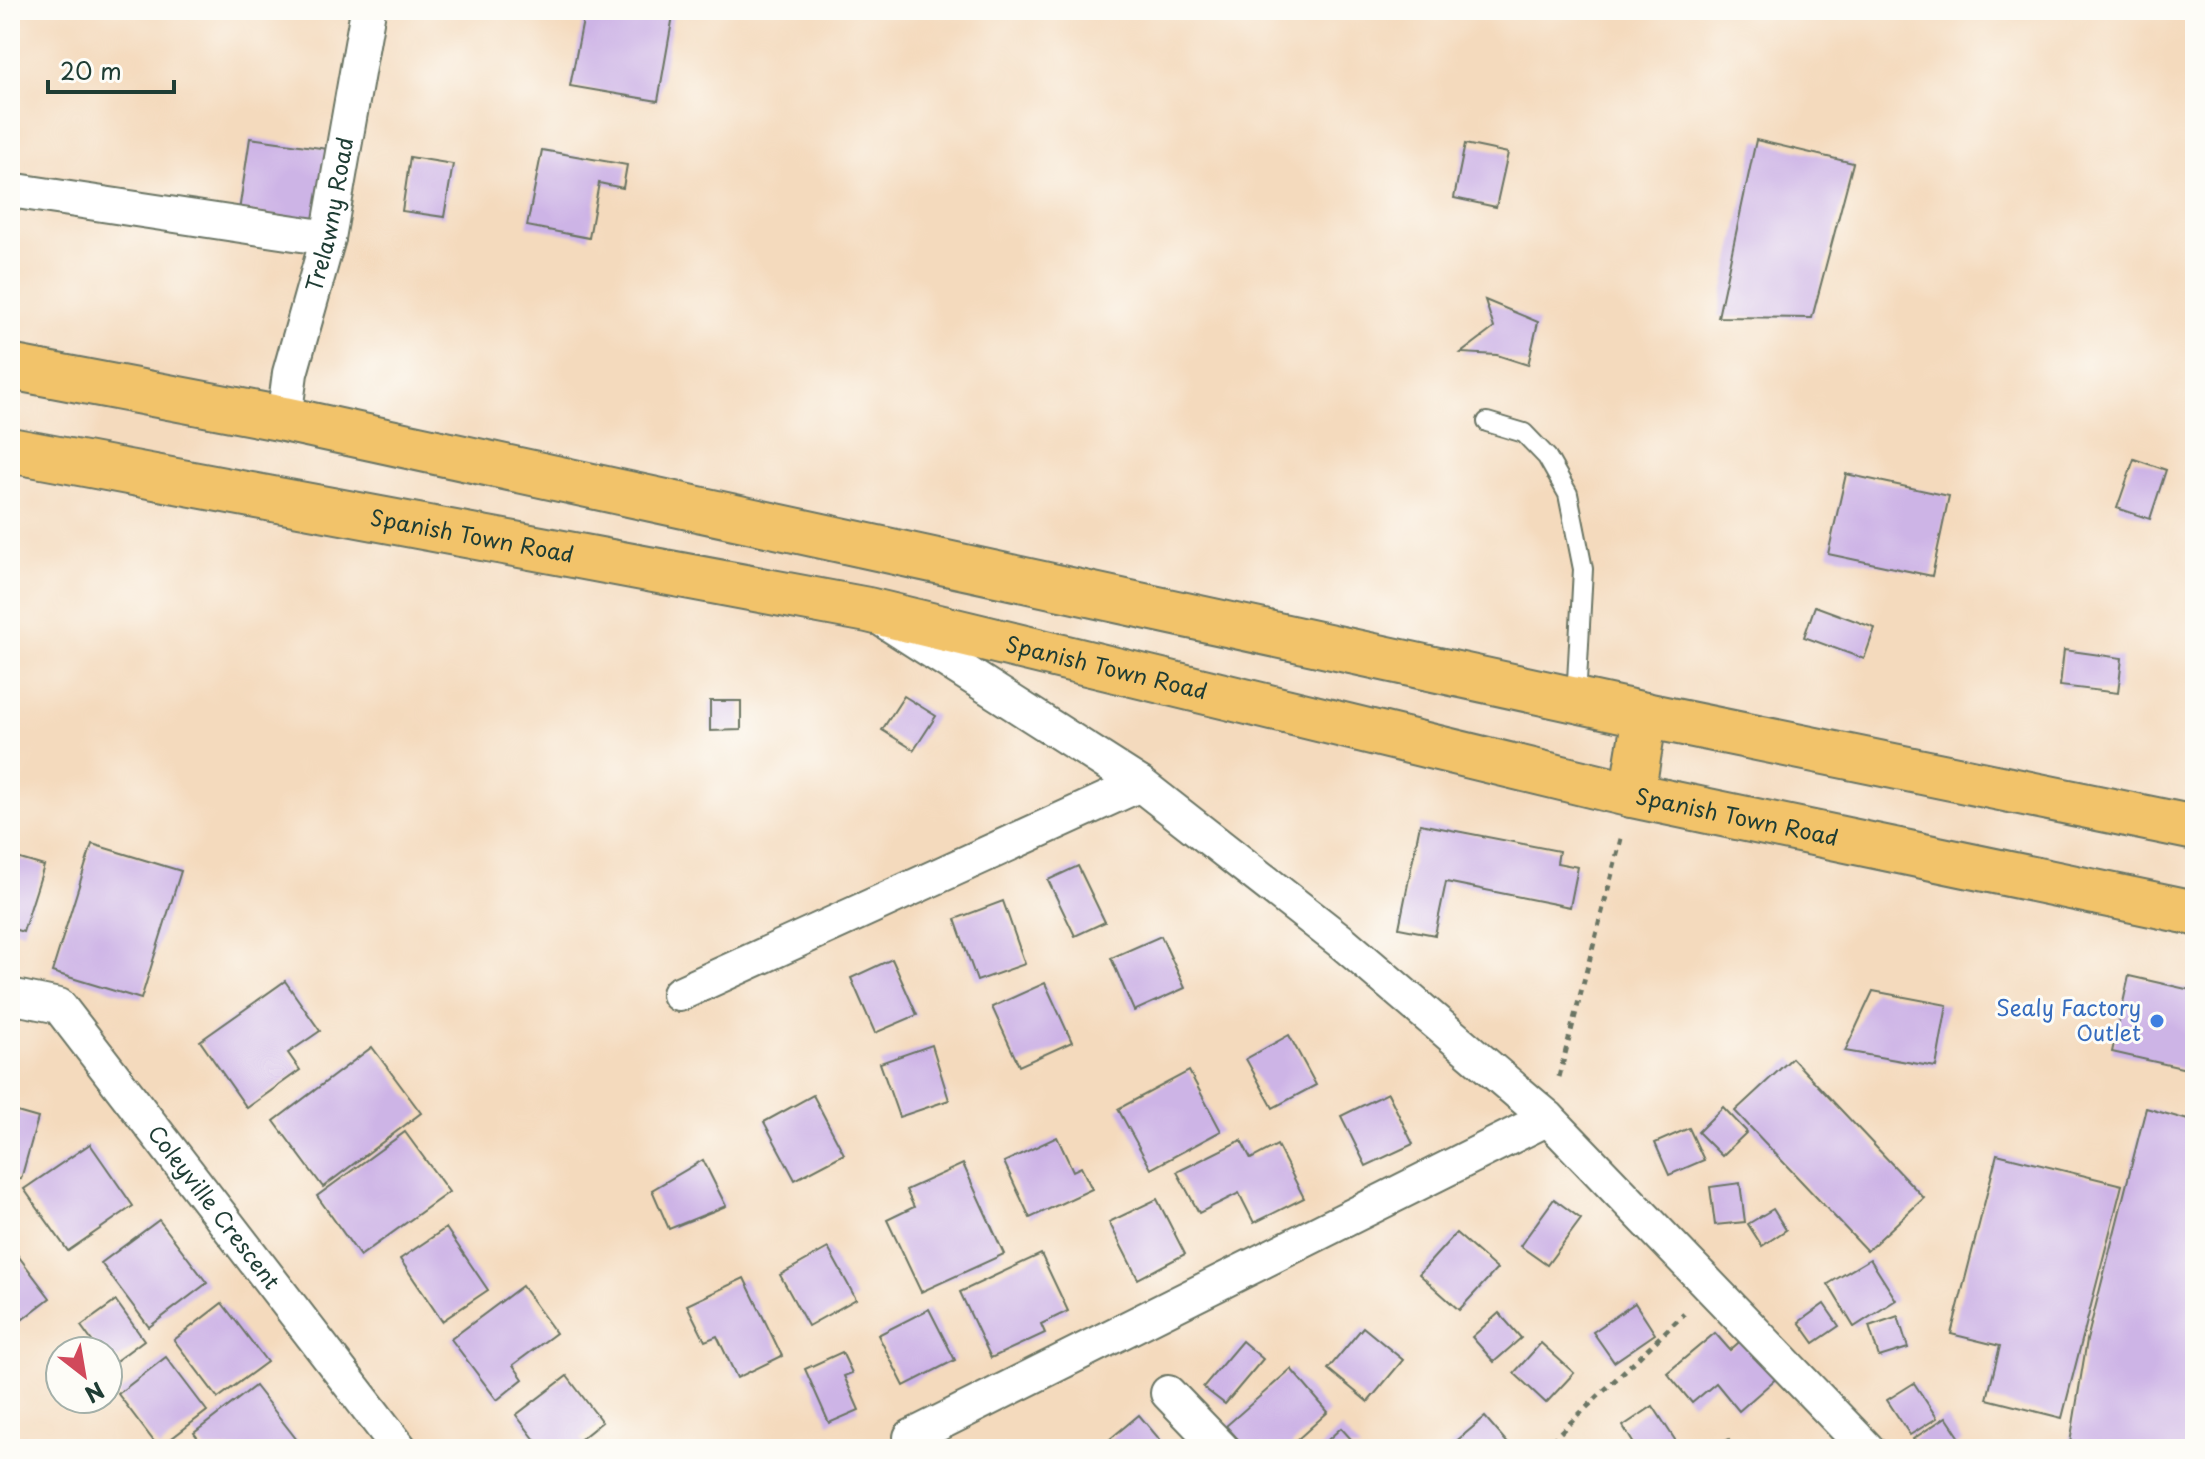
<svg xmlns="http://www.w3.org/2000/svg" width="2205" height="1459" font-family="'Playpen Sans',sans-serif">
	<rect width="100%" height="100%" fill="#fdfcf7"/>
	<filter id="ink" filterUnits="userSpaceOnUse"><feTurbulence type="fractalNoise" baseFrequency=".0125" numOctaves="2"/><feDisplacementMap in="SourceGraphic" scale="16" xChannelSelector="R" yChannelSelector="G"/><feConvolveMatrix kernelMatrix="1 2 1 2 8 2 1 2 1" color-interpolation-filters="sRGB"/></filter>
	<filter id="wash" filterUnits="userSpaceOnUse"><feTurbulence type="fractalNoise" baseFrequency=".006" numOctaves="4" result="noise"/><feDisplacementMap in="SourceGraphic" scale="32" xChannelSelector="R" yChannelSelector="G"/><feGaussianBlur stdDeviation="1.8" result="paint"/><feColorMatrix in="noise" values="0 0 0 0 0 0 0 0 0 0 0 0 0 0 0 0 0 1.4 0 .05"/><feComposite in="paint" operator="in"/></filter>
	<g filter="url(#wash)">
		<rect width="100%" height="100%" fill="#f4dabd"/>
		<g id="blocks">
			<g fill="#cdb4e6">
				<polygon points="585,10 674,10 658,101 570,86"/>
				<polygon points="250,138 328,149 318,222 239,211"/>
				<polygon points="1756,140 1853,163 1812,318 1718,317"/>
				<polygon points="1465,144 1508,153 1496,207 1454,198"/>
				<polygon points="542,150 627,165 623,188 599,183 589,238 527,226"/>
				<polygon points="410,157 453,164 444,217 402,211"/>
				<polygon points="1485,300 1538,322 1528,365 1497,355 1461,353 1494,328"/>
				<polygon points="2134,459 2166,470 2150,519 2117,508"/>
				<polygon points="1846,474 1949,496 1932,576 1828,554"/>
				<polygon points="1815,606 1875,628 1864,659 1804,637"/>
				<polygon points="2064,650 2122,658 2118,693 2060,686"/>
				<polygon points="904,696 936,716 914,750 882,730"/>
				<polygon points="710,701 741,701 741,730 710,731"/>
				<polygon points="1420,824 1559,851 1557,863 1578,867 1570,907 1446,882 1435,935 1399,928"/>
				<polygon points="92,844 181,871 141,999 52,972"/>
				<polygon points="10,856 44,866 23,932 10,928"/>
				<polygon points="1078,866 1105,922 1075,936 1048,880"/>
				<polygon points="1003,901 1025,964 977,981 955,919"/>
				<polygon points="1161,936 1185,988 1134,1011 1111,958"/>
				<polygon points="892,959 917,1015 875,1033 851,978"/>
				<polygon points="2129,976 2195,991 2195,1071 2112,1052"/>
				<polygon points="285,981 320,1031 288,1053 300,1070 247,1108 200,1041"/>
				<polygon points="1045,983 1072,1042 1019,1066 992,1007"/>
				<polygon points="1873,991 1947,1005 1936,1067 1845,1051"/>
				<polygon points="1289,1035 1316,1085 1273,1108 1246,1059"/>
				<polygon points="932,1045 949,1100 899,1117 880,1063"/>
				<polygon points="372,1047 421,1113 323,1187 274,1121"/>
				<polygon points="1792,1058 1924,1198 1867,1251 1735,1111"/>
				<polygon points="1189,1071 1221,1131 1151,1169 1118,1109"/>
				<polygon points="1388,1093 1413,1144 1366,1166 1341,1116"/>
				<polygon points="813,1095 844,1154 795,1180 764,1122"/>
				<polygon points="1723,1107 1747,1132 1722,1156 1698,1132"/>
				<polygon points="2146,1108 2195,1122 2195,1449 2069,1449 2087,1340"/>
				<polygon points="10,1110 38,1118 21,1179 10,1176"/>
				<polygon points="1689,1128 1704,1160 1669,1175 1655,1143"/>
				<polygon points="405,1132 449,1192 360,1256 317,1196"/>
				<polygon points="1057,1137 1073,1171 1081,1167 1092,1189 1030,1218 1004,1162"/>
				<polygon points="1241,1140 1251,1159 1277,1145 1304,1198 1254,1223 1239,1193 1199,1213 1177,1172"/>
				<polygon points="90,1144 133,1206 68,1251 24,1189"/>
				<polygon points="1997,1154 2122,1185 2062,1418 1987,1399 2000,1346 1951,1334"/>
				<polygon points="703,1160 726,1206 669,1229 652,1190"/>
				<polygon points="963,1164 1004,1254 921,1292 887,1220 914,1207 906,1190"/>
				<polygon points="1740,1183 1745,1222 1715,1225 1710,1187"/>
				<polygon points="1157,1199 1185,1254 1138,1279 1109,1222"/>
				<polygon points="1554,1199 1581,1219 1547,1265 1520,1246"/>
				<polygon points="1773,1209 1786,1230 1762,1246 1748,1224"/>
				<polygon points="159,1220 207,1283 149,1327 101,1263"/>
				<polygon points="446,1228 488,1290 442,1321 400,1259"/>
				<polygon points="1456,1233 1497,1269 1459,1310 1419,1274"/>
				<polygon points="10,1245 50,1298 19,1322 10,1310"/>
				<polygon points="828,1248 856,1299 808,1326 780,1275"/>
				<polygon points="1041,1254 1068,1311 1041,1324 1045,1333 991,1358 960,1292"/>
				<polygon points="1870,1259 1896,1300 1854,1327 1828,1284"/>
				<polygon points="744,1278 782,1356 737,1378 717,1336 705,1341 687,1305"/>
				<polygon points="522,1286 556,1333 513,1365 523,1379 497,1400 451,1339"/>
				<polygon points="116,1301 144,1340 109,1366 108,1351 99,1351 81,1326"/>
				<polygon points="222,1303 267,1362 218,1398 174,1340"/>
				<polygon points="1635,1303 1655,1334 1614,1362 1593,1332"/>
				<polygon points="1824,1304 1839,1326 1814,1343 1799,1322"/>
				<polygon points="929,1309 955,1360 904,1386 878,1335"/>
				<polygon points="1499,1313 1521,1338 1494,1362 1472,1337"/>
				<polygon points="1898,1316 1908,1348 1879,1357 1869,1326"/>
				<polygon points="1363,1327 1403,1360 1368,1402 1328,1369"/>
				<polygon points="1715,1333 1730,1350 1745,1337 1779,1376 1739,1411 1716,1383 1692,1403 1667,1373"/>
				<polygon points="1242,1341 1263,1359 1225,1404 1203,1387"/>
				<polygon points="1541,1343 1574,1373 1546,1403 1514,1373"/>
				<polygon points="842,1352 852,1373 844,1376 859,1410 829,1423 805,1369"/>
				<polygon points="166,1357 207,1411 159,1448 118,1394"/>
				<polygon points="1291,1369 1328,1412 1287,1449 1247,1449 1226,1426"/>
				<polygon points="567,1376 602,1422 581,1439 589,1449 542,1449 516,1415"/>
				<polygon points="1914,1383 1937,1418 1910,1435 1887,1400"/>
				<polygon points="255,1386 304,1449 206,1449 194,1433"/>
				<polygon points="1653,1406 1681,1449 1637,1449 1623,1426"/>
				<polygon points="1139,1415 1161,1441 1151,1449 1098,1449"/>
				<polygon points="1485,1417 1511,1447 1508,1449 1447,1449"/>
				<polygon points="1946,1417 1962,1441 1950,1449 1919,1449 1913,1439"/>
				<polygon points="1341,1428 1360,1449 1318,1449"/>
				<polygon points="1729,1439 1734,1449 1710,1449"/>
			</g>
		</g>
	</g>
	<g filter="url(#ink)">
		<use href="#blocks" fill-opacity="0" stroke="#6a7464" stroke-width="2"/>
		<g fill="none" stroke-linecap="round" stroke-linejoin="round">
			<defs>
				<polyline id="service" points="1487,422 1524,433 1547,457 1568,494 1583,569 1576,700"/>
				<g id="minor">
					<polyline points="10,190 328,238"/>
					<path id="s1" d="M284 419 290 373 328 238 368 10"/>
					<polyline points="885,621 1140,784 1342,942 1548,1118 1867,1449"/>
					<polyline points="679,994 1140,784"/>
					<path id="s2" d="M10 996 59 1006 400 1449"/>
					<polyline points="1168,1393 1222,1449"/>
					<polyline points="911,1437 1548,1118"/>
				</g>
				<g id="trunk">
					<polyline points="10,367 284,419 1645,715 2195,828"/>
					<path id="s3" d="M10 450 868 610 1632 795 2195 913"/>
					<polyline points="1632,795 1645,715"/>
				</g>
			</defs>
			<use href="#service" stroke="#6a7464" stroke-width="22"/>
			<use href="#minor" stroke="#6a7464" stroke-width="38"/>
			<use href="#trunk" stroke="#6a7464" stroke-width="48"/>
			<g stroke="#6a7464" stroke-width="5" stroke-dasharray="6 6" stroke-linecap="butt">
				<polyline points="1559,1077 1622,835"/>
				<polyline points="1543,1449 1684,1314"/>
			</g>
			<use href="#service" stroke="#fff" stroke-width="18"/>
			<use href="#minor" stroke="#fff" stroke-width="34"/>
			<use href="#trunk" stroke="#f2c36a" stroke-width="44"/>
		</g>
	</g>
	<circle fill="#3f7fe0" stroke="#fdfcf7" stroke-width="3" cx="2157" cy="1021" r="8"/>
	<g text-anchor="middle" stroke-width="6" stroke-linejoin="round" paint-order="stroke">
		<g font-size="22" fill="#1f3d34" stroke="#fdfcf7">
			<text dy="8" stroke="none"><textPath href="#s1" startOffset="210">Trelawny Road</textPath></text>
			<text dy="8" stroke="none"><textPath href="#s3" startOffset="470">Spanish Town Road</textPath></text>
			<text dy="8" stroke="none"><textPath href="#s3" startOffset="1118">Spanish Town Road</textPath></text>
			<text dy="8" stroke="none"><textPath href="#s3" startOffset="1766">Spanish Town Road</textPath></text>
			<text dy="8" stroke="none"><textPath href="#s2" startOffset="304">Coleyville Crescent</textPath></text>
		</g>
		<g font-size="22" fill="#366cbe" stroke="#fdfcf7" text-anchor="end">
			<text x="2141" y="1016">Sealy Factory<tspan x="2141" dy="25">Outlet</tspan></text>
		</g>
	</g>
	<rect width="2205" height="1459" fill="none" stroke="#fdfcf7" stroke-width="40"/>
	<g transform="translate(84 1375) rotate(149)"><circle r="38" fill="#fdfcf7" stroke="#a4b0a9" stroke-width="2"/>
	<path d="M0-6L14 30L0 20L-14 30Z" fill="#d1495b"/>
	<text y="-12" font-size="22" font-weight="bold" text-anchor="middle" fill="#1f3d34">N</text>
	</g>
	<path d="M48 80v12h126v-12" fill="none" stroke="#1f3d34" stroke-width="4"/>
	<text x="60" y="80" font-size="24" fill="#1f3d34" stroke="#fdfcf7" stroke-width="6" paint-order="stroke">20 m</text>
</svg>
